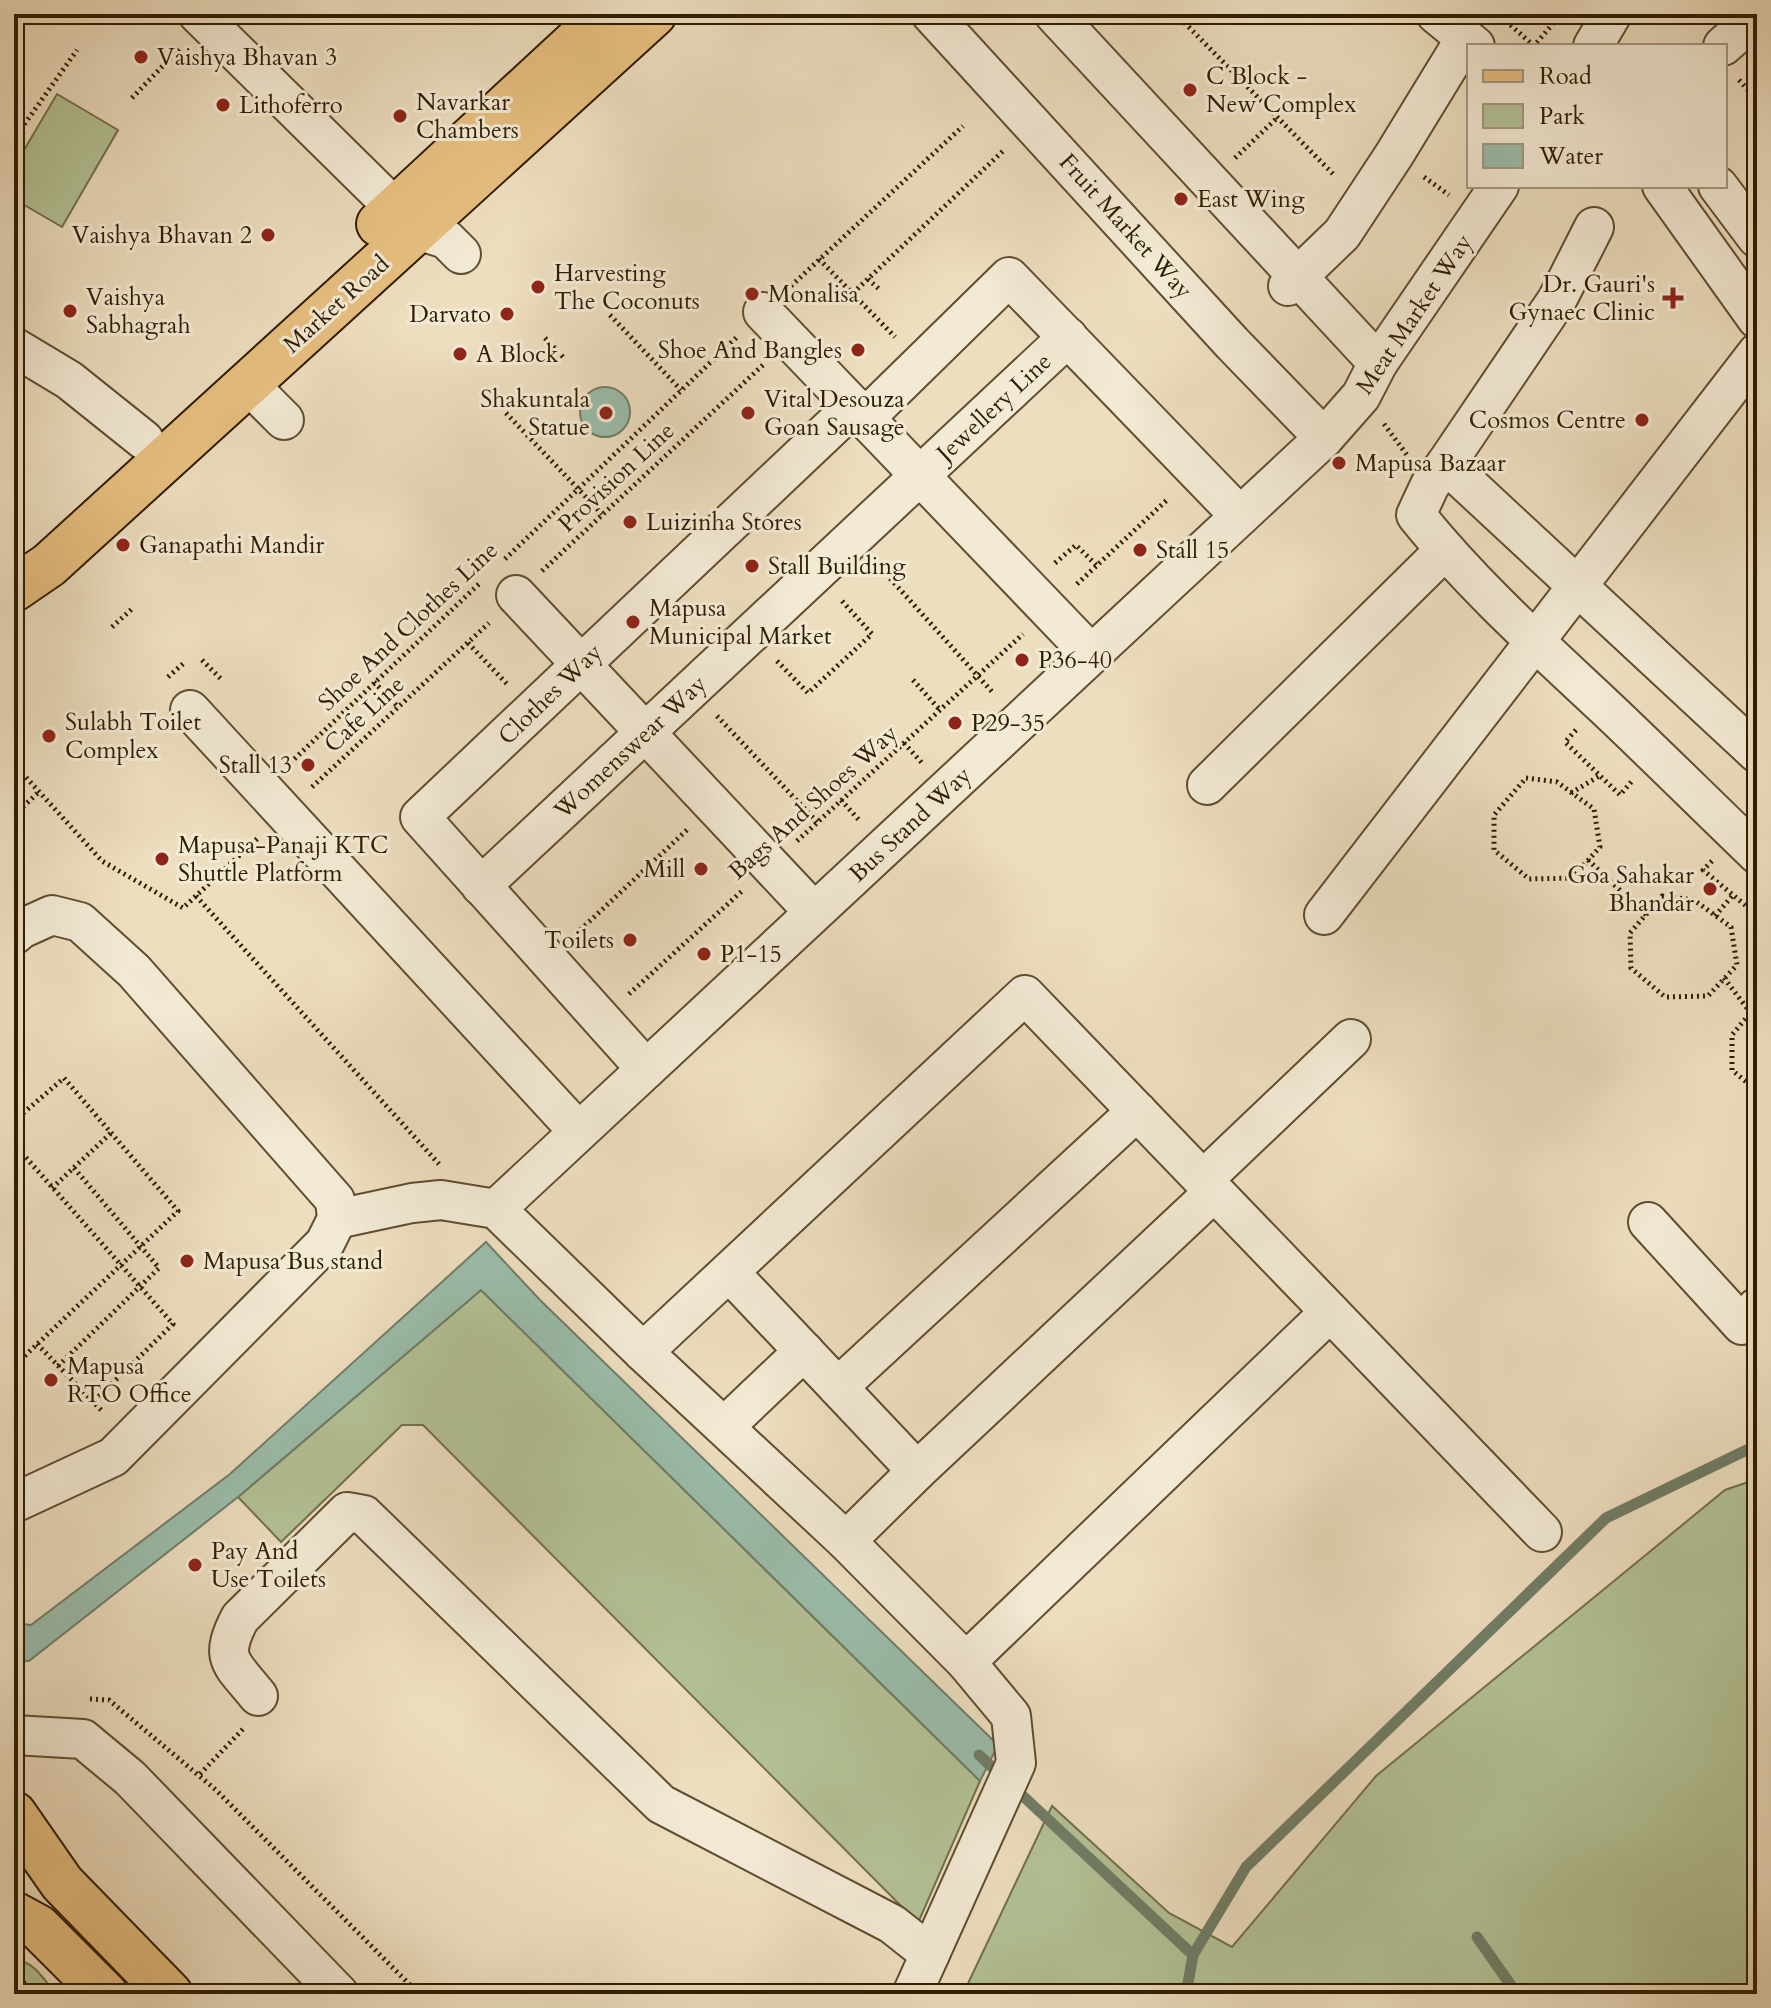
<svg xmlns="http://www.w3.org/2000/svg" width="1771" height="2008" font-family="Cardo,serif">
	<rect width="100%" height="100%" fill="#eddebf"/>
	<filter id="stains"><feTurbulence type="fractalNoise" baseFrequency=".0025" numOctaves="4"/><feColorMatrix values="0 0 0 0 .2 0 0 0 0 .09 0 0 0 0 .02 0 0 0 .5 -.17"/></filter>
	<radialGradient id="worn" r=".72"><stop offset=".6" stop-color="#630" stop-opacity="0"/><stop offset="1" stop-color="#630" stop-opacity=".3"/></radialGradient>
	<g fill="#b3c296" stroke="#72704c" stroke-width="2">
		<polygon points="57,94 118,130 62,227 14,199 14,167"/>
		<polygon points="481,1290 980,1781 918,1923 423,1425 402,1425 281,1542 238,1497"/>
		<polygon points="1757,1479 1757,1994 963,1994 1052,1806 1169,1913 1232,1947 1376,1776 1725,1490"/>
		<path d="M14 1959C34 1961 44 1980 56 1994H14Z"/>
	</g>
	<g fill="#9abdab" stroke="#707d67" stroke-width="2">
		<circle cx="605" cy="412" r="25"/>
		<polygon points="486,1242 540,1300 998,1745 980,1781 481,1290 238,1497 29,1661 14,1660 14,1623 31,1625 230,1474"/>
	</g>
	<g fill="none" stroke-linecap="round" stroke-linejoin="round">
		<g stroke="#707d67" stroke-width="11">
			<polyline points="979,1755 1193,1955"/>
			<polyline points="1477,1937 1517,1994"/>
			<polyline points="1186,1994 1193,1955 1246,1867 1606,1518 1757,1445"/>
		</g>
		<defs>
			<g id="minor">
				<polyline points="198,14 417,230 446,239 461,254"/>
				<polyline points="931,14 1232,343 1324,438"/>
				<polyline points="1054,14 1378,363"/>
				<polyline points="1436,14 1475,46"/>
				<polyline points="1593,46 1612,14"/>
				<polyline points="1723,46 1757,16"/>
				<polyline points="1662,186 1757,319"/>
				<polyline points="1718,186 1757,238"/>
				<polyline points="1288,286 1342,234 1394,155 1465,39"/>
				<polyline points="763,312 1091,654"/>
				<polyline points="14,347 69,380 144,440"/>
				<polyline points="248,384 284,420"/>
				<polyline points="865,418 1009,277 1240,516"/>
				<polyline points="1446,464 1557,300 1594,227"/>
				<polyline points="516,595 814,912"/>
				<polyline points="190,710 578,1131"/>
				<path d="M1757 753 1446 464 1430 485 1416 515C1472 585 1539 645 1604 706 1656 755 1706 805 1757 854"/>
				<polyline points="1207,785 1444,551"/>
				<polyline points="481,886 1068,337"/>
				<polyline points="1324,915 1757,353"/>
				<polyline points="14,935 21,929 52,915 80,922 134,971 335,1200 337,1219 325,1243 113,1457 14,1503"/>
				<polyline points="646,1069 420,817 854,406"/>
				<polyline points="1203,1180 1351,1039"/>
				<polyline points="496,1209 1324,438 1361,396 1378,363 1499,186"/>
				<polyline points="337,1219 412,1203 441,1200 496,1209 643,1352 846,1541 966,1662 1011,1716 1016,1763 912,1994"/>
				<polyline points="1648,1222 1742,1325 1757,1307"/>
				<polyline points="729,1272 917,1471"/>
				<polyline points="643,1352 1025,995 1542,1532"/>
				<polyline points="838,1387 1137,1111"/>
				<polyline points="725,1426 804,1351"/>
				<polyline points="846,1541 917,1471 1214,1192"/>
				<polyline points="966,1662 1330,1312"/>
				<path d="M258 1696C232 1663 218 1660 240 1618L347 1512 364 1515 661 1804 892 1924 930 1954"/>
				<polyline points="14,1735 83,1739 130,1778 339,1994"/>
			</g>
			<g id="major">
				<polyline points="379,224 606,14"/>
				<polyline points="14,589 49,565 654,14"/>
				<polyline points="14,1814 62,1883 170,1994"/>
				<polyline points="14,1914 38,1927 105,1994"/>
			</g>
		</defs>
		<use href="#minor" stroke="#5f4d30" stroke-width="42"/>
		<use href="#major" stroke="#301d01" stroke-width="48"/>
		<g stroke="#301d01" stroke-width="5" stroke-dasharray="2 4" stroke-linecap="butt">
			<polyline points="1176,14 1335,176"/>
			<polyline points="1506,21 1534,46 1561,14"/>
			<polyline points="1739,80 1757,100"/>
			<polyline points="132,98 180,48"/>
			<polyline points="14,139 77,50"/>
			<polyline points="1235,158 1278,117"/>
			<polyline points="1424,177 1449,195"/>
			<polyline points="819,259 895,337"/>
			<polyline points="868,279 881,291"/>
			<polyline points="791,286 963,126"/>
			<polyline points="853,293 1004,150"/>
			<polyline points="610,315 681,390"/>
			<polyline points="545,338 564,358"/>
			<polyline points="506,413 602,514"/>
			<polyline points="1384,424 1407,455"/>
			<polyline points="505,559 737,337"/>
			<polyline points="1055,563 1076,545 1097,566"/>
			<polyline points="878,565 994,694"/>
			<polyline points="542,571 763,365"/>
			<polyline points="1077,584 1169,498"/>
			<polyline points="112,627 134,607"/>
			<polyline points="468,643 507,684"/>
			<polyline points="202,660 222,680"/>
			<polyline points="777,661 808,693 872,634 841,600"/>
			<polyline points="168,677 185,662"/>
			<polyline points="913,680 940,710"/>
			<polyline points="374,682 398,707"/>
			<polyline points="717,716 817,822"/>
			<polyline points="1576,730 1565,742 1620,795 1632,781"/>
			<polyline points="904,743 922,763"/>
			<polyline points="290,763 480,583"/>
			<polyline points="14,764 102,861 183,908 258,838"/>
			<polygon points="1526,778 1557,782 1594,809 1600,847 1572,878 1529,879 1494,850 1494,815"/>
			<polyline points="312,787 489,623"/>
			<polyline points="1571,793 1601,775"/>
			<polyline points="841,800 859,820"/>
			<polyline points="14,815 39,792"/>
			<polyline points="797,841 1023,634"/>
			<polyline points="1588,860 1646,915"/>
			<polyline points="1712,861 1703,870 1757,915"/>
			<polyline points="196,896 439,1164"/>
			<polygon points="1662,896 1694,900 1731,927 1737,965 1708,996 1665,997 1631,968 1630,933"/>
			<polyline points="1715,916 1733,895"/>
			<polyline points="576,934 688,829"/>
			<polyline points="1724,978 1750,1012"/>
			<polyline points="14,982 21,976"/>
			<polyline points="629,994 742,891"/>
			<polyline points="1757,1005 1732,1035 1732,1070 1757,1091"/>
			<polyline points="14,1121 64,1078 178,1211 14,1366"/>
			<polyline points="14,1144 173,1324 93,1402"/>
			<polyline points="52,1188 111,1133"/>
			<polyline points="37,1344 103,1412"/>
			<polyline points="58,1366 159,1268 74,1168"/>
			<polyline points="90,1699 109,1700 216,1790 419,1994"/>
			<polyline points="200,1774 243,1729"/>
			<polyline points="14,1979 19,1977 23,1980 25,1987 14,1991"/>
		</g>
		<use href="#minor" stroke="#f3ead5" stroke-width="38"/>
		<use href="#major" stroke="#e6bf80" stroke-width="44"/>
	</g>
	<g fill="#8f2418" stroke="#f3ead5" stroke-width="3">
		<circle cx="141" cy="57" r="8"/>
		<circle cx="1190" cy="90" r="8"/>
		<circle cx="223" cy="105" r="8"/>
		<circle cx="400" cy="116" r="8"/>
		<circle cx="1181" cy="199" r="8"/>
		<circle cx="268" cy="235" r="8"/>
		<circle cx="538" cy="287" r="8"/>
		<circle cx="752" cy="294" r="8"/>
		<path d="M1669 286h8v8h8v8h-8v8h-8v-8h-8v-8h8z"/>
		<circle cx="70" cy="311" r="8"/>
		<circle cx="507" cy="314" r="8"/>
		<circle cx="858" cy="350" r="8"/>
		<circle cx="460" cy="354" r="8"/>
		<circle cx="606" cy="413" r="8"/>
		<circle cx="748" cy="413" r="8"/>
		<circle cx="1642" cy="420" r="8"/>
		<circle cx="1339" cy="463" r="8"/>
		<circle cx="630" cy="522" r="8"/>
		<circle cx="123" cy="545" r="8"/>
		<circle cx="1140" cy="550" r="8"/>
		<circle cx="752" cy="566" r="8"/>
		<circle cx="633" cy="622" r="8"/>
		<circle cx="1022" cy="660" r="8"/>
		<circle cx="955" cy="723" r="8"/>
		<circle cx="49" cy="736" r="8"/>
		<circle cx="308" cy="765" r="8"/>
		<circle cx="162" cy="859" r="8"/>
		<circle cx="701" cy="869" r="8"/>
		<circle cx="1710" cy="889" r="8"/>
		<circle cx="630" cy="940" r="8"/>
		<circle cx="704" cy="954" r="8"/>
		<circle cx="187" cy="1261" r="8"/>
		<circle cx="51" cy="1380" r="8"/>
		<circle cx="195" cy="1565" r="8"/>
	</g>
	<g text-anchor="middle" stroke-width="6" stroke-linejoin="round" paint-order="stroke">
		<g font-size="24" fill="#301d01" stroke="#f3ead5" text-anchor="start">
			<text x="157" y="65">Vaishya Bhavan 3</text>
			<text x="1206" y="84">C Block -<tspan x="1206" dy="28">New Complex</tspan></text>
			<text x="416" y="110">Navarkar<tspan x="416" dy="28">Chambers</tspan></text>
			<text x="239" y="113">Lithoferro</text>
			<text x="1197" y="207">East Wing</text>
			<text x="252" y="243" text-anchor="end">Vaishya Bhavan 2</text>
			<text x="554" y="281">Harvesting<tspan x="554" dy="28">The Coconuts</tspan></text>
			<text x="1655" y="292" text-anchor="end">Dr. Gauri's<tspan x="1655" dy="28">Gynaec Clinic</tspan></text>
			<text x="768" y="302">Monalisa</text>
			<text x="86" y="305">Vaishya<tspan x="86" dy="28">Sabhagrah</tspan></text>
			<text x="491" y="322" text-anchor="end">Darvato</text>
			<text x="842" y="358" text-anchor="end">Shoe And Bangles</text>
			<text x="476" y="362">A Block</text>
			<text x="590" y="407" text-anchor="end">Shakuntala<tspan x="590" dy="28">Statue</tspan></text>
			<text x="764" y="407">Vital Desouza<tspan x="764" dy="28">Goan Sausage</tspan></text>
			<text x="1626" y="428" text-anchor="end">Cosmos Centre</text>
			<text x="1355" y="471">Mapusa Bazaar</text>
			<text x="646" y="530">Luizinha Stores</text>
			<text x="139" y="553">Ganapathi Mandir</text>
			<text x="1156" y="558">Stall 15</text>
			<text x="768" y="574">Stall Building</text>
			<text x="649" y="616">Mapusa<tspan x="649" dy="28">Municipal Market</tspan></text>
			<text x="1038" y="668">P36-40</text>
			<text x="65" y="730">Sulabh Toilet<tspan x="65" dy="28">Complex</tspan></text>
			<text x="971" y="731">P29-35</text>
			<text x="292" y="773" text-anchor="end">Stall 13</text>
			<text x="178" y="853">Mapusa-Panaji KTC<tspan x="178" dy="28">Shuttle Platform</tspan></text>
			<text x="685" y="877" text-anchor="end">Mill</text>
			<text x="1694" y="883" text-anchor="end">Goa Sahakar<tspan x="1694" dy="28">Bhandar</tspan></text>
			<text x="614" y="948" text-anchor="end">Toilets</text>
			<text x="720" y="962">P1-15</text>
			<text x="203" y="1269">Mapusa Bus stand</text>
			<text x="67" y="1374">Mapusa<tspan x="67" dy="28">RTO Office</tspan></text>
			<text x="211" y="1559">Pay And<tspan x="211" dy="28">Use Toilets</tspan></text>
		</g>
		<g font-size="24" fill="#301d01" stroke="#f3ead5">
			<text transform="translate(1126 226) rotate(48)" y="8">Fruit Market Way</text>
			<text transform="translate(336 304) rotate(-42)" y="8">Market Road</text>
			<text transform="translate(1414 314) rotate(-56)" y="8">Meat Market Way</text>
			<text transform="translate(994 407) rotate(-43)" y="8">Jewellery Line</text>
			<text transform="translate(616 477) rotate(-43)" y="8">Provision Line</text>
			<text transform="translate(408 626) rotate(-43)" y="8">Shoe And Clothes Line</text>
			<text transform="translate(550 694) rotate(-44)" y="8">Clothes Way</text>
			<text transform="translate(364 714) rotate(-43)" y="8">Cafe Line</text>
			<text transform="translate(630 747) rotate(-43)" y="8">Womenswear Way</text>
			<text transform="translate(813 802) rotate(-42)" y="8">Bags And Shoes Way</text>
			<text transform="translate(910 824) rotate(-43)" y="8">Bus Stand Way</text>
		</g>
	</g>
	<rect width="1771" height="2008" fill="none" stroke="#eddebf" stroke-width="48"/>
	<rect x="16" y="16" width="1739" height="1976" fill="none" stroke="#301d01" stroke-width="4"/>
	<rect x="24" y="24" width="1723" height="1960" fill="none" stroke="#301d01" stroke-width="2"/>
	<rect x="1467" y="44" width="260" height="144" fill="#f3ead5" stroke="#a59880" stroke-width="2"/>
	<rect x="1483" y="70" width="40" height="12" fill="#e6bf80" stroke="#a59880" stroke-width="2"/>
	<text x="1539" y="84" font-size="24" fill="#301d01">Road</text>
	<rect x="1483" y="104" width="40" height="24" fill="#b3c296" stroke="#a59880" stroke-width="2"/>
	<text x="1539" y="124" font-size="24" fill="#301d01">Park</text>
	<rect x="1483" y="144" width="40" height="24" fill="#9abdab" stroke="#a59880" stroke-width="2"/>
	<text x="1539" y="164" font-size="24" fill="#301d01">Water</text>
	<rect width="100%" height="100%" filter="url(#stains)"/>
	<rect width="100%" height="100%" fill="url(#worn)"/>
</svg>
